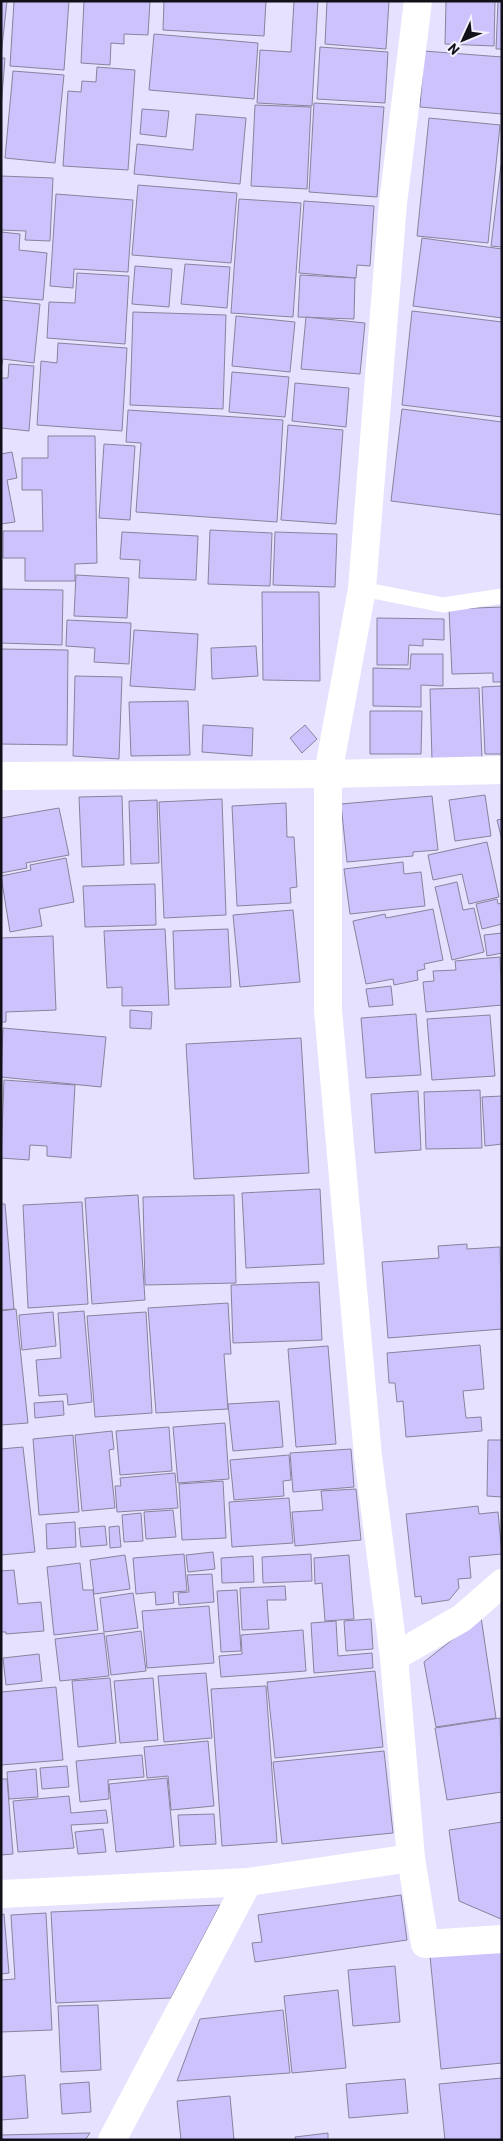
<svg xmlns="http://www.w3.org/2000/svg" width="503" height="2141" font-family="Barlow,sans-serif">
	<rect width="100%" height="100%" fill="#e6e1fe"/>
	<g fill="#cec2fd" stroke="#88839d">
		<polygon points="1,1 7,1 1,56"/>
		<polygon points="14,1 69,1 64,70 10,66"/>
		<polygon points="84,1 150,1 148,35 124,34 124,44 111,43 110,65 81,63"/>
		<polygon points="164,1 266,1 264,36 163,30"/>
		<polygon points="294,1 318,1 312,106 257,103 260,50 291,52"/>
		<polygon points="327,1 389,1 386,49 325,44"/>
		<polygon points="446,1 495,1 494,46 445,44"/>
		<polygon points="498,1 502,1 502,49 496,49"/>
		<polygon points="154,34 258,43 254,99 149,90"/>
		<polygon points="320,47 388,52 385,103 317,99"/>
		<polygon points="424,51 502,57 502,114 420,107"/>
		<polygon points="1,58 5,58 1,109"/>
		<polygon points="97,67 135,70 128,170 63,166 68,91 81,92 82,81 96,82"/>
		<polygon points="13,71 64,75 55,163 5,158"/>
		<polygon points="314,103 384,107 377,197 309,192"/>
		<polygon points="255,105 311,107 307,189 251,186"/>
		<polygon points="142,109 169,111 166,137 140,134"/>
		<polygon points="196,114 246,118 240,184 134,174 137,144 193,150"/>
		<polygon points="429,118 500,125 488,243 417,236"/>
		<polygon points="501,165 502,165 502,247 491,246"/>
		<polygon points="1,176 53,178 50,241 25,240 26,231 1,230"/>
		<polygon points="138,185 237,193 231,263 132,255"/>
		<polygon points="56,194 133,200 128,272 74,269 73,288 50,286"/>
		<polygon points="239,199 301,203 293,317 231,313"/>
		<polygon points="304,201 374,206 370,266 357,265 356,278 299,273"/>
		<polygon points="1,232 20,234 19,250 47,253 43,300 1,297"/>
		<polygon points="422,238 502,249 502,318 413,306"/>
		<polygon points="185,264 230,267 227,308 181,304"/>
		<polygon points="135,266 172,269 169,307 132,304"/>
		<polygon points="77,273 129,276 125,344 47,338 49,302 75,303"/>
		<polygon points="300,275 355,278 354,319 298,317"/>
		<polygon points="1,300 40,304 34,363 3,359 1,369"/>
		<polygon points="412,311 502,322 502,417 402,405"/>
		<polygon points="133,312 226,315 223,409 130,405"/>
		<polygon points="236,316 295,322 290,372 232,366"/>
		<polygon points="306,317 365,323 360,374 301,369"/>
		<polygon points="58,343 127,348 122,431 37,425 41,361 57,363"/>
		<polygon points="9,364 34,366 29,431 1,428 1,378 8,378"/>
		<polygon points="232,372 289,377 285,417 229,412"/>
		<polygon points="295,383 349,388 346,427 292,421"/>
		<polygon points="402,409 502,422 502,515 391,501"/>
		<polygon points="128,410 283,420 277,522 136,512 141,443 126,442"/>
		<polygon points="288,425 343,430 336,524 281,520"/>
		<polygon points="48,436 95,436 97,563 75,564 75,581 25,581 25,558 3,558 3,531 43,531 42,490 22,490 22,458 48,458"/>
		<polygon points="104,444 135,446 130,520 99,518"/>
		<polygon points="12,452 17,478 7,480 15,522 1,524 1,454"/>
		<polygon points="210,530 272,533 270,586 208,584"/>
		<polygon points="122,532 198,536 196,580 139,578 140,560 120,559"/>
		<polygon points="275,532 337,534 335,587 273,585"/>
		<polygon points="76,575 129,578 127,618 74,616"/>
		<polygon points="1,589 63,590 62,645 1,643"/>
		<polygon points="262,592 319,592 320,681 263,680"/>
		<polygon points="502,607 502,682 493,682 493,673 452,674 449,609"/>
		<polygon points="377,618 444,619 444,640 423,639 423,646 409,645 408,665 377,665"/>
		<polygon points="67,620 131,623 129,664 94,662 95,648 66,646"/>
		<polygon points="134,630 198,634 195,690 130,686"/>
		<polygon points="256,646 258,676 212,679 211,648"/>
		<polygon points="1,649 68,650 67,745 1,744"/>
		<polygon points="411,654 443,654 443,686 421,685 421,707 373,706 373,668 410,669"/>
		<polygon points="75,676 122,677 119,759 73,756"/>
		<polygon points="502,686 502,754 485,754 482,687"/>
		<polygon points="479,688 482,759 432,760 430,689"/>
		<polygon points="188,701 190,755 131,756 129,702"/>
		<polygon points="370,711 422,711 421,754 370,754"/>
		<polygon points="203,725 253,728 252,756 202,752"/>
		<polygon points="305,725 317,739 302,753 290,738"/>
		<polygon points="485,795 491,836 455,841 449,800"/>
		<polygon points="122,796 124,865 82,867 79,797"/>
		<polygon points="432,796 438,850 413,852 413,856 347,862 341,804"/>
		<polygon points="222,799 226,915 164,918 159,802"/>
		<polygon points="157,800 159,863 131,864 129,801"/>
		<polygon points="286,803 287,837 294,837 297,887 290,888 291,903 237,906 232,806"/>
		<polygon points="59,808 69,855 26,863 27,868 1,873 1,818"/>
		<polygon points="502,819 502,840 497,820"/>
		<polygon points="487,842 499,897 469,904 462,874 433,880 428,855"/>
		<polygon points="66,858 74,902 39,909 42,926 10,932 1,876 31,870 30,865"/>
		<polygon points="403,862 404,874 421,872 425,906 350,914 344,869"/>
		<polygon points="457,882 463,910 474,908 484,952 452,960 435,887"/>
		<polygon points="155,884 156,925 85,927 83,886"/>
		<polygon points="497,899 498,904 502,903 502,924 482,929 476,904"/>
		<polygon points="433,909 443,960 424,964 425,969 417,971 418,980 394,985 393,979 366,984 353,921 385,914 386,918"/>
		<polygon points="293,910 300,982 240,987 233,915"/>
		<polygon points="165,929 169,1005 122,1006 122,987 107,988 104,931"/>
		<polygon points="228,929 231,987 175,989 173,931"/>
		<polygon points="502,933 502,953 487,956 484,935"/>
		<polygon points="53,936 56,1010 6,1012 6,1022 1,1022 1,938"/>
		<polygon points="500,957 502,1005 426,1012 423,982 434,981 433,971 456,970 455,961"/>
		<polygon points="391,986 393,1005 369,1007 366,989"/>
		<polygon points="130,1010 152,1012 151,1029 130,1028"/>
		<polygon points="416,1014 421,1075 366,1078 361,1018"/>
		<polygon points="490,1015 495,1076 432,1080 427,1019"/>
		<polygon points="3,1028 106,1037 101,1087 1,1077"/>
		<polygon points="301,1038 309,1173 194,1179 186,1044"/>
		<polygon points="4,1080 75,1085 71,1158 47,1156 47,1146 30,1145 29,1160 1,1158"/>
		<polygon points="480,1090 482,1148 426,1149 424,1092"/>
		<polygon points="418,1091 421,1150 375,1153 371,1094"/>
		<polygon points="502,1096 502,1144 485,1146 482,1097"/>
		<polygon points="320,1189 324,1264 246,1268 242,1193"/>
		<polygon points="138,1195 145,1300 92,1304 85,1198"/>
		<polygon points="234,1195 236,1283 145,1285 143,1197"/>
		<polygon points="82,1202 88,1304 28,1308 23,1205"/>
		<polygon points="1,1204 5,1204 14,1309 1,1310"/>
		<polygon points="467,1244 467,1249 500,1247 502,1329 388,1338 382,1262 439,1258 438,1246"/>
		<polygon points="319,1282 322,1340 233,1343 231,1285"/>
		<polygon points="228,1303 231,1354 224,1354 228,1409 156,1413 148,1308"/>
		<polygon points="16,1309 28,1423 1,1425 1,1311"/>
		<polygon points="84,1311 92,1402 68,1405 67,1394 39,1396 36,1360 61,1358 58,1313"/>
		<polygon points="53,1312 56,1346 22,1350 19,1315"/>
		<polygon points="146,1312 152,1413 95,1417 87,1316"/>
		<polygon points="480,1345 484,1389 463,1391 466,1418 481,1417 482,1431 406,1437 403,1401 397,1402 395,1383 389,1383 387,1353"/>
		<polygon points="328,1346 336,1444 296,1447 288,1349"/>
		<polygon points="63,1401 64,1415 35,1418 34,1403"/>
		<polygon points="279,1401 283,1447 233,1451 228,1404"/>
		<polygon points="225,1423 229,1479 178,1483 173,1427"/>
		<polygon points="169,1427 172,1471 120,1475 116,1431"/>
		<polygon points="112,1431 114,1449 109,1450 115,1508 82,1511 75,1435"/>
		<polygon points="73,1435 79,1512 39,1515 33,1439"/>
		<polygon points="488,1440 502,1440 502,1497 487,1496"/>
		<polygon points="23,1447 35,1552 1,1555 1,1449"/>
		<polygon points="351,1449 354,1487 293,1492 290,1453"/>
		<polygon points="289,1455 291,1480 283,1481 284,1496 234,1500 230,1460"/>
		<polygon points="175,1473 178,1508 117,1512 115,1486 121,1486 120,1478"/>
		<polygon points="223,1481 226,1538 182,1540 179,1484"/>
		<polygon points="356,1489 361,1540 295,1546 292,1512 323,1510 321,1491"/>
		<polygon points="289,1498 293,1543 232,1547 229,1502"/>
		<polygon points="478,1506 479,1514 498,1512 502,1554 469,1557 471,1578 458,1579 459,1588 449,1600 422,1604 421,1596 415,1597 406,1514"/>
		<polygon points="173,1510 176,1537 146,1539 144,1512"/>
		<polygon points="141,1513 143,1541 124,1542 122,1515"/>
		<polygon points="75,1522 76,1547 47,1549 46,1524"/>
		<polygon points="105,1526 107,1545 81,1547 79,1528"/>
		<polygon points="119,1526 121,1547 110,1548 109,1527"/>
		<polygon points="213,1552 215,1569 188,1572 186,1555"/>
		<polygon points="184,1554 187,1591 173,1592 174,1603 156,1605 155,1592 136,1594 133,1558"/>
		<polygon points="311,1554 312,1581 263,1583 262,1557"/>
		<polygon points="125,1555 130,1589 94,1594 90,1560"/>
		<polygon points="349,1555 354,1619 325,1621 322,1583 315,1584 314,1558"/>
		<polygon points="253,1556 254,1582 222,1583 221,1558"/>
		<polygon points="80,1563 83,1590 93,1590 98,1630 54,1635 47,1567"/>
		<polygon points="14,1570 18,1604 41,1602 44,1631 6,1634 6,1632 1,1632 1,1571"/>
		<polygon points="212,1574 214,1602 179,1605 178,1593 189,1592 187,1575"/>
		<polygon points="285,1586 286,1600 267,1600 269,1629 242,1630 240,1588"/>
		<polygon points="237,1590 241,1651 221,1652 217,1591"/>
		<polygon points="133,1593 138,1628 104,1632 100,1598"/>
		<polygon points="209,1606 214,1663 147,1668 142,1611"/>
		<polygon points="481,1617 496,1718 436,1727 424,1662"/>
		<polygon points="371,1619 373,1649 346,1651 344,1621"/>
		<polygon points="336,1621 338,1656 372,1653 373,1668 314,1673 311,1623"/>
		<polygon points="303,1630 306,1671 221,1677 219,1656 242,1654 241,1635"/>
		<polygon points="141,1631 146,1671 111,1675 106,1636"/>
		<polygon points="104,1633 109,1676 60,1681 55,1639"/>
		<polygon points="39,1654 42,1681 6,1685 3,1658"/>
		<polygon points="375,1671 383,1747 275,1758 267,1682"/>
		<polygon points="206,1673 212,1738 164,1742 158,1676"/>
		<polygon points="110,1678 116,1743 78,1747 72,1681"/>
		<polygon points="153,1678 158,1740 120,1743 114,1681"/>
		<polygon points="266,1686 277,1842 222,1846 211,1689"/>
		<polygon points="56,1687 63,1760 1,1765 1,1692"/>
		<polygon points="500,1718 502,1792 447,1800 435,1728"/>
		<polygon points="208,1741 214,1806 171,1810 168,1776 147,1778 144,1747"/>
		<polygon points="384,1751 393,1833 282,1844 273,1762"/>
		<polygon points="142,1755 144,1777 108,1780 109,1799 80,1802 76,1761"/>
		<polygon points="67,1766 69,1787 42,1789 40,1768"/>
		<polygon points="36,1769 38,1797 9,1799 7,1772"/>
		<polygon points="167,1778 174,1847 116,1852 109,1784"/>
		<polygon points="1,1779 7,1779 13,1854 1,1855"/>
		<polygon points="69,1796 71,1813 106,1810 108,1823 71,1825 74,1848 18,1852 13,1801"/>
		<polygon points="214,1814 216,1844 180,1846 178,1815"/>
		<polygon points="502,1822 502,1919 501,1919 459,1901 449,1830"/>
		<polygon points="103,1829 106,1852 78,1854 75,1832"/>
		<polygon points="401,1895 407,1940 255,1962 252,1943 262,1942 258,1915"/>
		<polygon points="220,1905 171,1998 56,2003 51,1912"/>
		<polygon points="46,1913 52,2030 1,2032 1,1980 15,1979 11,1915"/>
		<polygon points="4,1914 9,1973 1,1974 1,1915"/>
		<polygon points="502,1949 502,2063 441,2069 430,1956"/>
		<polygon points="395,1966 400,2022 353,2026 348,1970"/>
		<polygon points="338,1990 346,2068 292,2073 284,1996"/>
		<polygon points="98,2005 101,2070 61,2072 58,2006"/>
		<polygon points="283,2010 290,2073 177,2081 200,2019"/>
		<polygon points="25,2075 28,2118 1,2120 1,2077"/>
		<polygon points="502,2078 502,2140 445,2140 439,2084"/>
		<polygon points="405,2079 408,2113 349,2118 346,2084"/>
		<polygon points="89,2082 91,2112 62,2114 60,2084"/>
		<polygon points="230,2096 234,2140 181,2140 177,2101"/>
		<polygon points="90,2133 85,2140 1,2140 1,2135"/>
		<polygon points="328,2133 328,2140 296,2140 295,2137"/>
	</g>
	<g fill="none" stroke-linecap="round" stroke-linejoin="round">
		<polyline stroke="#fff" stroke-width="15" points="362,589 443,605 502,596"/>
		<g stroke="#fff" stroke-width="28">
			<polyline points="418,1 393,203 362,589 328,774 328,1010 368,1456 394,1657 411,1858 425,1944 502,1939"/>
			<polyline points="394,1657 462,1618 502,1583"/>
			<polyline points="1,1894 248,1882 411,1858"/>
			<polyline points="112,2140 248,1882"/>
		</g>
		<polyline stroke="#fff" stroke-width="28" points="1,776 328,774 502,770"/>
	</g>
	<rect width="503" height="2141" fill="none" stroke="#121019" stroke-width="5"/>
	<g transform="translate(463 40) rotate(226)" stroke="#f3f1fd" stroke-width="4" paint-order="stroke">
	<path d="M0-4L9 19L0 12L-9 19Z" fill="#121019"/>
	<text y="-8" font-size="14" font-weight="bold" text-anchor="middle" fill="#121019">N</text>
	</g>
</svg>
